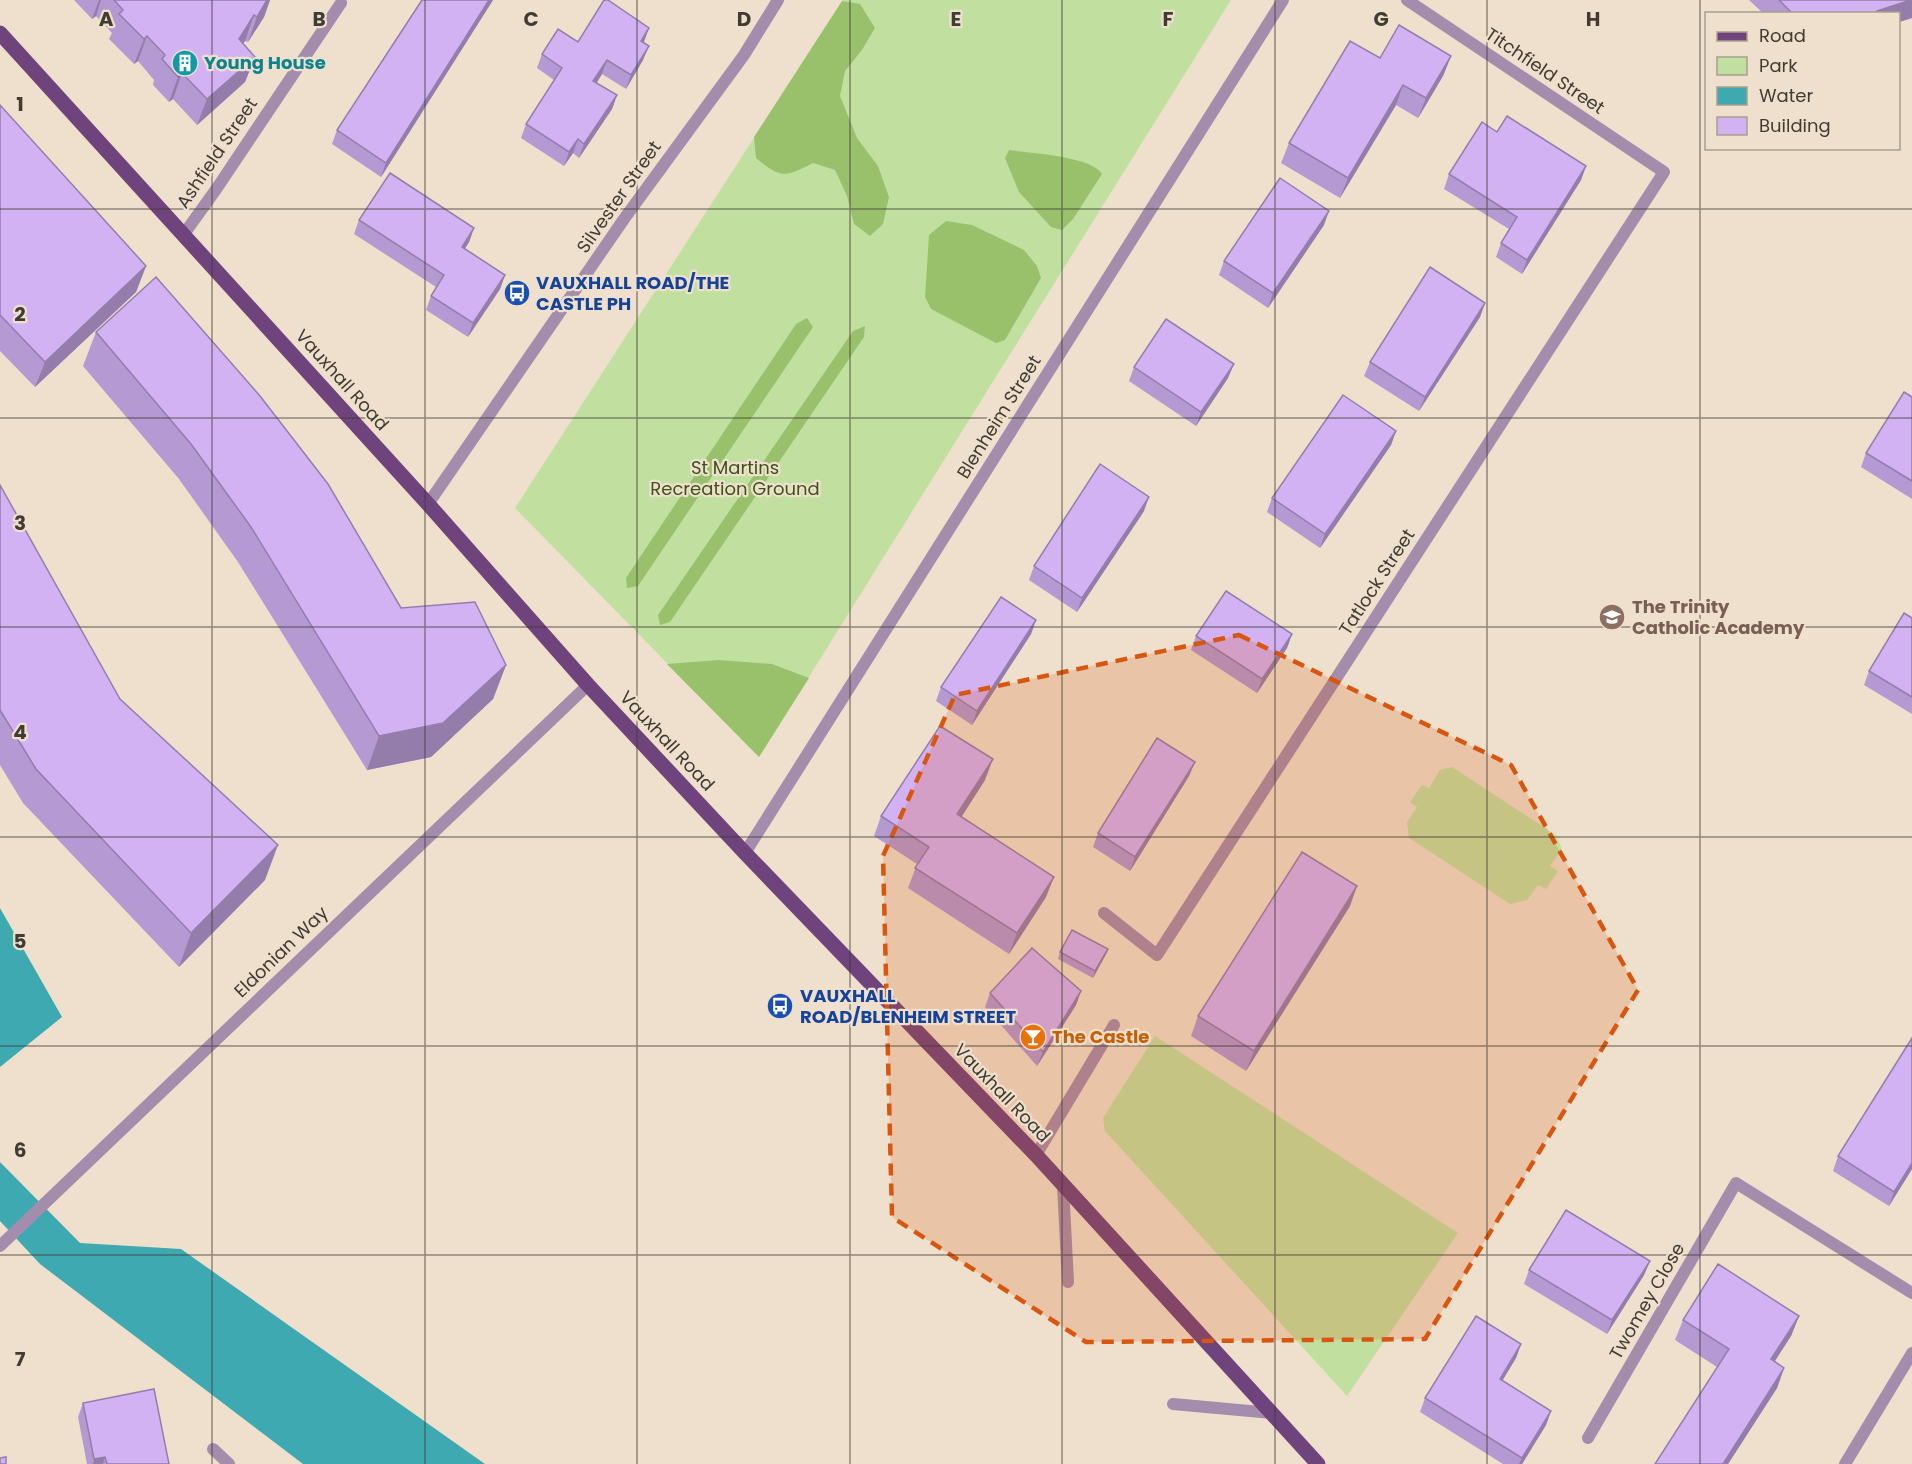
<svg xmlns="http://www.w3.org/2000/svg" width="1912" height="1464" font-family="Poppins,sans-serif">
	<rect width="100%" height="100%" fill="#eee0cc"/>
	<g fill="#c1e0a0">
		<polygon points="843,0 1231,0 759,757 515,508"/>
		<polygon points="1452,767 1556,835 1562,849 1550,866 1558,871 1546,889 1538,885 1527,900 1510,904 1409,838 1407,822 1417,807 1410,802 1422,785 1429,788 1440,770"/>
		<polygon points="1155,1036 1458,1233 1347,1396 1105,1131 1103,1118"/>
	</g>
	<g fill="#99c16c">
		<path d="M842 1 860 4 875 28 862 50 845 71 840 96 857 138 878 166 889 197 883 224 870 236 854 224 847 196 835 170 813 163C786 177 781 179 756 158L754 137Z"/>
		<path d="M1009 150C1029 153 1092 156 1102 174L1073 219 1062 230 1051 227 1019 192 1005 158Z"/>
		<polygon points="946,221 972,225 1024,250 1037,266 1041,278 1005,340 996,343 931,309 925,297 929,235"/>
		<polygon points="807,318 813,327 638,586 627,588 626,578 796,324"/>
		<polygon points="865,326 864,337 670,622 660,625 658,615 853,331"/>
		<polygon points="719,660 772,664 809,678 759,757 667,664"/>
	</g>
	<g fill="#3ea9b0">
		<polygon points="0,908 62,1017 0,1067"/>
		<polygon points="0,1162 80,1243 181,1249 485,1464 303,1464 40,1264 0,1221"/>
	</g>
	<g fill="none" stroke-linecap="round" stroke-linejoin="round">
		<g stroke="#a48cac" stroke-width="12">
			<polyline points="1063,1186 1068,1282"/>
			<polyline points="1173,1404 1272,1413"/>
		</g>
		<g stroke="#a48cac" stroke-width="12">
			<polyline points="184,234 217,188 341,3"/>
			<polyline points="428,504 624,219 744,55 778,0"/>
			<polyline points="745,853 1283,0"/>
			<polyline points="1104,913 1157,955 1664,172 1407,0"/>
			<polyline points="1036,1155 1114,1025"/>
			<polyline points="0,1246 588,685"/>
			<polyline points="1588,1438 1736,1183 1912,1293"/>
			<polyline points="213,1449 229,1464"/>
			<polyline points="1845,1464 1912,1353"/>
		</g>
		<polyline stroke="#6f437c" stroke-width="15" points="0,33 428,504 588,685 745,853 1036,1155 1318,1464"/>
	</g>
	<g fill="#b599d2">
		<polygon points="74,0 270,0 264,17 248,42 245,41 243,44 255,57 245,82 197,125 173,99 169,102 153,85 154,80 138,61 134,64 109,39 112,33 96,16 92,19"/>
		<polygon points="422,0 493,0 381,177 332,144 337,130"/>
		<polygon points="1749,0 1912,0 1912,18 1899,22 1899,14 1764,14"/>
		<polygon points="578,42 644,43 643,60 626,89 602,74 597,83 617,95 612,109 579,158 573,153 564,166 521,138 526,124 554,80 537,68 542,54"/>
		<polygon points="1451,56 1443,76 1418,118 1396,105 1340,198 1281,163 1289,143 1380,58"/>
		<polygon points="0,105 146,266 136,292 35,387 0,351"/>
		<polygon points="1497,132 1586,166 1581,180 1522,274 1496,257 1501,243 1509,229 1444,189 1449,174"/>
		<polygon points="359,220 474,228 469,242 464,249 505,275 500,289 468,337 426,310 431,296 436,287 354,234"/>
		<polygon points="1324,225 1268,308 1219,275 1224,261"/>
		<polygon points="1485,303 1480,317 1419,411 1364,376 1370,362"/>
		<polygon points="96,332 401,608 506,665 493,699 431,757 367,770 238,562 179,479 83,366"/>
		<polygon points="1134,367 1228,378 1196,426 1129,381"/>
		<polygon points="1912,397 1912,499 1861,467 1866,453"/>
		<polygon points="1396,431 1391,445 1320,548 1267,512 1272,498"/>
		<polygon points="0,485 120,699 265,880 179,967 23,803 0,765"/>
		<polygon points="1144,511 1077,612 1029,580 1034,566"/>
		<polygon points="1912,618 1912,714 1864,685 1869,671"/>
		<polygon points="1036,620 1031,634 972,725 936,701 941,687"/>
		<polygon points="1292,634 1287,648 1257,693 1191,650 1196,636"/>
		<polygon points="1189,776 1130,871 1093,847 1098,833"/>
		<polygon points="985,780 961,817 1046,897 1009,954 908,888 917,864 874,836 881,816"/>
		<polygon points="1350,906 1246,1071 1191,1036 1198,1016"/>
		<polygon points="1108,949 1105,956 1093,978 1058,959 1060,952"/>
		<polygon points="1081,991 1076,1005 1037,1066 985,1007 990,993"/>
		<polygon points="1912,1038 1912,1169 1889,1206 1833,1171 1838,1156"/>
		<polygon points="1650,1261 1644,1275 1607,1334 1524,1284 1529,1270"/>
		<polygon points="1799,1316 1791,1336 1775,1361 1784,1368 1777,1388 1728,1464 1655,1464 1717,1367 1675,1340 1683,1320"/>
		<polygon points="1521,1344 1516,1358 1502,1380 1551,1411 1546,1425 1522,1464 1503,1464 1420,1412 1425,1398"/>
		<polygon points="83,1403 169,1464 87,1464 78,1417"/>
	</g>
	<g fill="#947dab">
		<polygon points="99,0 101,0 96,16 92,19"/>
		<polygon points="267,0 270,0 264,17 248,42 257,17"/>
		<polygon points="489,0 493,0 381,177 386,163"/>
		<polygon points="1912,0 1912,18 1899,22 1899,14 1873,14 1877,11"/>
		<polygon points="254,15 245,41 229,65 239,39"/>
		<polygon points="649,28 644,42 635,55 641,41"/>
		<polygon points="147,36 138,61 134,64 144,39"/>
		<polygon points="649,46 643,60 626,89 631,75"/>
		<polygon points="1451,56 1443,76 1418,118 1426,98"/>
		<polygon points="255,57 245,82 197,125 207,99"/>
		<polygon points="607,60 602,74 588,95 593,81"/>
		<polygon points="182,73 173,99 169,102 178,77"/>
		<polygon points="1403,85 1396,105 1340,198 1348,178"/>
		<polygon points="617,95 612,109 579,158 584,144"/>
		<polygon points="578,139 573,153 564,166 569,152"/>
		<polygon points="1586,166 1581,180 1522,274 1527,260"/>
		<polygon points="1329,211 1324,225 1268,308 1273,293"/>
		<polygon points="474,228 469,242 457,262 462,247"/>
		<polygon points="146,266 136,292 35,387 45,362"/>
		<polygon points="505,275 500,289 468,337 473,323"/>
		<polygon points="1485,303 1480,317 1419,411 1425,397"/>
		<polygon points="1234,364 1228,378 1196,426 1201,412"/>
		<polygon points="1396,431 1391,445 1320,548 1325,534"/>
		<polygon points="1149,497 1144,511 1077,612 1082,598"/>
		<polygon points="1036,620 1031,634 972,725 977,711"/>
		<polygon points="1292,634 1287,648 1257,693 1262,679"/>
		<polygon points="506,665 493,699 431,757 367,770 379,736"/>
		<polygon points="993,759 985,780 950,835 957,814"/>
		<polygon points="1195,762 1189,776 1130,871 1135,857"/>
		<polygon points="278,845 265,880 179,967 191,933"/>
		<polygon points="1054,877 1046,897 1009,954 1017,933"/>
		<polygon points="1357,886 1350,906 1246,1071 1254,1051"/>
		<polygon points="1108,949 1105,956 1093,978 1095,971"/>
		<polygon points="1081,991 1076,1005 1037,1066 1043,1052"/>
		<polygon points="1912,1163 1912,1169 1889,1206 1894,1192"/>
		<polygon points="1650,1261 1644,1275 1607,1334 1612,1320"/>
		<polygon points="1799,1316 1791,1336 1763,1379 1771,1359"/>
		<polygon points="1521,1344 1516,1358 1495,1393 1500,1379"/>
		<polygon points="1784,1368 1777,1388 1728,1464 1723,1464"/>
		<polygon points="1551,1411 1546,1425 1522,1464 1519,1464 1522,1458"/>
		<polygon points="105,1457 103,1464 93,1464 94,1459"/>
	</g>
	<g fill="#d3b2f4" stroke="#947dab" stroke-width="1.5">
		<polygon points="114,0 267,0 257,17 254,15 239,39 255,57 207,99 182,73 178,77 162,59 165,55 147,36 144,39 119,14 123,10"/>
		<polygon points="422,0 489,0 386,163 337,130"/>
		<polygon points="604,0 608,0 649,28 641,41 649,46 631,75 607,60 593,81 617,95 584,144 578,139 569,152 526,124 562,68 542,54 558,29 578,42"/>
		<polygon points="1779,0 1911,0 1877,11 1873,14 1793,14"/>
		<polygon points="1399,25 1451,56 1426,98 1403,85 1348,178 1289,143 1350,41 1380,58"/>
		<polygon points="0,105 146,266 45,362 0,315"/>
		<polygon points="1507,116 1586,166 1527,260 1501,243 1517,217 1449,174 1482,122 1497,132"/>
		<polygon points="390,173 474,228 462,247 505,275 473,323 431,296 444,275 359,220"/>
		<polygon points="1280,178 1329,211 1273,293 1224,261"/>
		<polygon points="1430,267 1485,303 1425,397 1370,362"/>
		<polygon points="156,277 260,396 328,484 401,608 475,602 506,665 443,723 379,736 251,527 191,444 96,332"/>
		<polygon points="1166,319 1234,364 1201,412 1134,367"/>
		<polygon points="1904,392 1912,397 1912,481 1866,453"/>
		<polygon points="1343,395 1396,431 1325,534 1272,498"/>
		<polygon points="1100,464 1149,497 1082,598 1034,566"/>
		<polygon points="0,485 120,699 278,845 191,933 36,769 0,710"/>
		<polygon points="1226,591 1292,634 1262,679 1196,636"/>
		<polygon points="1001,597 1036,620 977,711 941,687"/>
		<polygon points="1904,613 1912,618 1912,697 1869,671"/>
		<polygon points="940,726 993,759 957,814 1054,877 1017,933 915,868 929,847 881,816"/>
		<polygon points="1157,738 1195,762 1135,857 1098,833"/>
		<polygon points="1302,852 1357,886 1254,1051 1198,1016"/>
		<polygon points="1072,930 1108,949 1095,971 1060,952"/>
		<polygon points="1032,948 1081,991 1043,1052 990,993"/>
		<polygon points="1912,1038 1912,1163 1894,1192 1838,1156"/>
		<polygon points="1566,1210 1650,1261 1612,1320 1529,1270"/>
		<polygon points="1718,1264 1799,1316 1771,1359 1784,1368 1723,1464 1655,1464 1729,1349 1683,1320"/>
		<polygon points="1476,1316 1521,1344 1500,1379 1551,1411 1522,1458 1425,1398"/>
		<polygon points="154,1389 169,1464 107,1464 105,1457 94,1459 83,1403"/>
		<polygon points="6,1457 6,1464 0,1464 0,1458"/>
	</g>
	<path fill="#d75610" fill-opacity="0.2" stroke="#d75610" stroke-width="4.5" stroke-dasharray="12 8" stroke-linejoin="round" d="M1239 635 1511 765 1638 990 1425 1339 1086 1342 892 1217 883 856 955 695Z"/>
	<path fill="none" stroke="#403b33" stroke-width="1.5" stroke-opacity="0.55" d="M212 0V1464M425 0V1464M637 0V1464M850 0V1464M1062 0V1464M1275 0V1464M1487 0V1464M1700 0V1464M0 209H1912M0 418H1912M0 627H1912M0 837H1912M0 1046H1912M0 1255H1912"/>
	<defs>
		<symbol id="building-disc" viewBox="-11 -11 22 22"><circle r="9.5" fill="#0f9aa8" stroke="#eee0cc"/><path d="M-4-6H4V6H1V3H-1V6H-4ZM-2.5-4.3h1.7v1.8h-1.7ZM.8-4.3h1.7v1.8H.8ZM-2.5-1h1.7V.8h-1.7ZM.8-1h1.7V.8H.8Z" fill="#fff"/></symbol>
		<symbol id="bus-disc" viewBox="-11 -11 22 22"><circle r="9.5" fill="#1a4fb4" stroke="#eee0cc"/><path d="M-5-6H5V4H4V6H2V4H-2V6H-4V4H-5ZM-3.5-4V0h7V-4ZM-3.5 1.2v1.5H-2V1.2ZM2 1.2v1.5H3.5V1.2Z" fill="#fff"/></symbol>
		<symbol id="school-disc" viewBox="-11 -11 22 22"><circle r="9.5" fill="#8d6e63" stroke="#eee0cc"/><path d="M0-5L7-2L0 1L-7-2ZM-4 1L0 2.5L4 1V4Q0 6-4 4Z" fill="#fff"/></symbol>
		<symbol id="bar-disc" viewBox="-11 -11 22 22"><circle r="9.5" fill="#e8710a" stroke="#eee0cc"/><path d="M-6-5H6L.8 .8V4.5H3.5V6h-7V4.5H-.8V.8Z" fill="#fff"/></symbol>
	</defs>
	<g fill-rule="evenodd">
		<use href="#building-disc" x="170" y="48" width="30" height="30"/>
		<use href="#bus-disc" x="502" y="278" width="30" height="30"/>
		<use href="#school-disc" x="1597" y="602" width="30" height="30"/>
		<use href="#bus-disc" x="765" y="991" width="30" height="30"/>
		<use href="#bar-disc" x="1018" y="1022" width="30" height="30"/>
	</g>
	<g text-anchor="middle" stroke-width="4.5" stroke-linejoin="round" paint-order="stroke">
		<g font-size="18" font-weight="bold" fill="#0d838f" stroke="#eee0cc" text-anchor="start">
			<text x="204" y="69">Young House</text>
		</g>
		<g font-size="18" fill="#403b33" stroke="#eee0cc">
			<text transform="translate(1545 71) rotate(34)" y="6">Titchfield Street</text>
			<text transform="translate(217 153) rotate(-56)" y="6">Ashfield Street</text>
			<text transform="translate(619 197) rotate(-55)" y="6">Silvester Street</text>
			<text transform="translate(342 380) rotate(48)" y="6">Vauxhall Road</text>
			<text transform="translate(999 417) rotate(-58)" y="6">Blenheim Street</text>
			<text transform="translate(1377 582) rotate(-57)" y="6">Tatlock Street</text>
			<text transform="translate(667 741) rotate(47)" y="6">Vauxhall Road</text>
			<text transform="translate(281 952) rotate(-44)" y="6">Eldonian Way</text>
			<text transform="translate(1002 1093) rotate(46)" y="6">Vauxhall Road</text>
			<text transform="translate(1647 1301) rotate(-60)" y="6">Twomey Close</text>
		</g>
		<g font-size="18" font-weight="bold" fill="#164399" stroke="#eee0cc" text-anchor="start">
			<text x="536" y="289">VAUXHALL ROAD/THE<tspan x="536" dy="21">CASTLE PH</tspan></text>
			<text x="800" y="1002">VAUXHALL<tspan x="800" dy="21">ROAD/BLENHEIM STREET</tspan></text>
		</g>
		<g font-size="18" fill="#3a5317" stroke="#eee0cc">
			<text x="735" y="474">St Martins<tspan x="735" dy="21">Recreation Ground</tspan></text>
		</g>
		<g font-size="18" font-weight="bold" fill="#785e54" stroke="#eee0cc" text-anchor="start">
			<text x="1632" y="613">The Trinity<tspan x="1632" dy="21">Catholic Academy</tspan></text>
		</g>
		<g font-size="18" font-weight="bold" fill="#c56008" stroke="#eee0cc" text-anchor="start">
			<text x="1052" y="1043">The Castle</text>
		</g>
	</g>
	<g font-size="20" text-anchor="middle" font-weight="bold" fill="#403b33" stroke="#eee0cc" stroke-width="4.5" stroke-linejoin="round" paint-order="stroke">
		<text x="106" y="26">A</text>
		<text x="319" y="26">B</text>
		<text x="531" y="26">C</text>
		<text x="744" y="26">D</text>
		<text x="956" y="26">E</text>
		<text x="1168" y="26">F</text>
		<text x="1381" y="26">G</text>
		<text x="1593" y="26">H</text>
		<text x="20" y="111">1</text>
		<text x="20" y="321">2</text>
		<text x="20" y="530">3</text>
		<text x="20" y="739">4</text>
		<text x="20" y="948">5</text>
		<text x="20" y="1157">6</text>
		<text x="20" y="1366">7</text>
	</g>
	<rect x="1705" y="12" width="195" height="138" fill="#eee0cc" stroke="#a89e8f" stroke-width="1.5"/>
	<rect x="1717" y="32" width="30" height="9" fill="#6f437c" stroke="#a89e8f" stroke-width="1.5"/>
	<text x="1759" y="42" font-size="18" fill="#403b33">Road</text>
	<rect x="1717" y="57" width="30" height="18" fill="#c1e0a0" stroke="#a89e8f" stroke-width="1.5"/>
	<text x="1759" y="72" font-size="18" fill="#403b33">Park</text>
	<rect x="1717" y="87" width="30" height="18" fill="#3ea9b0" stroke="#a89e8f" stroke-width="1.5"/>
	<text x="1759" y="102" font-size="18" fill="#403b33">Water</text>
	<rect x="1717" y="117" width="30" height="18" fill="#d3b2f4" stroke="#a89e8f" stroke-width="1.5"/>
	<text x="1759" y="132" font-size="18" fill="#403b33">Building</text>
</svg>
